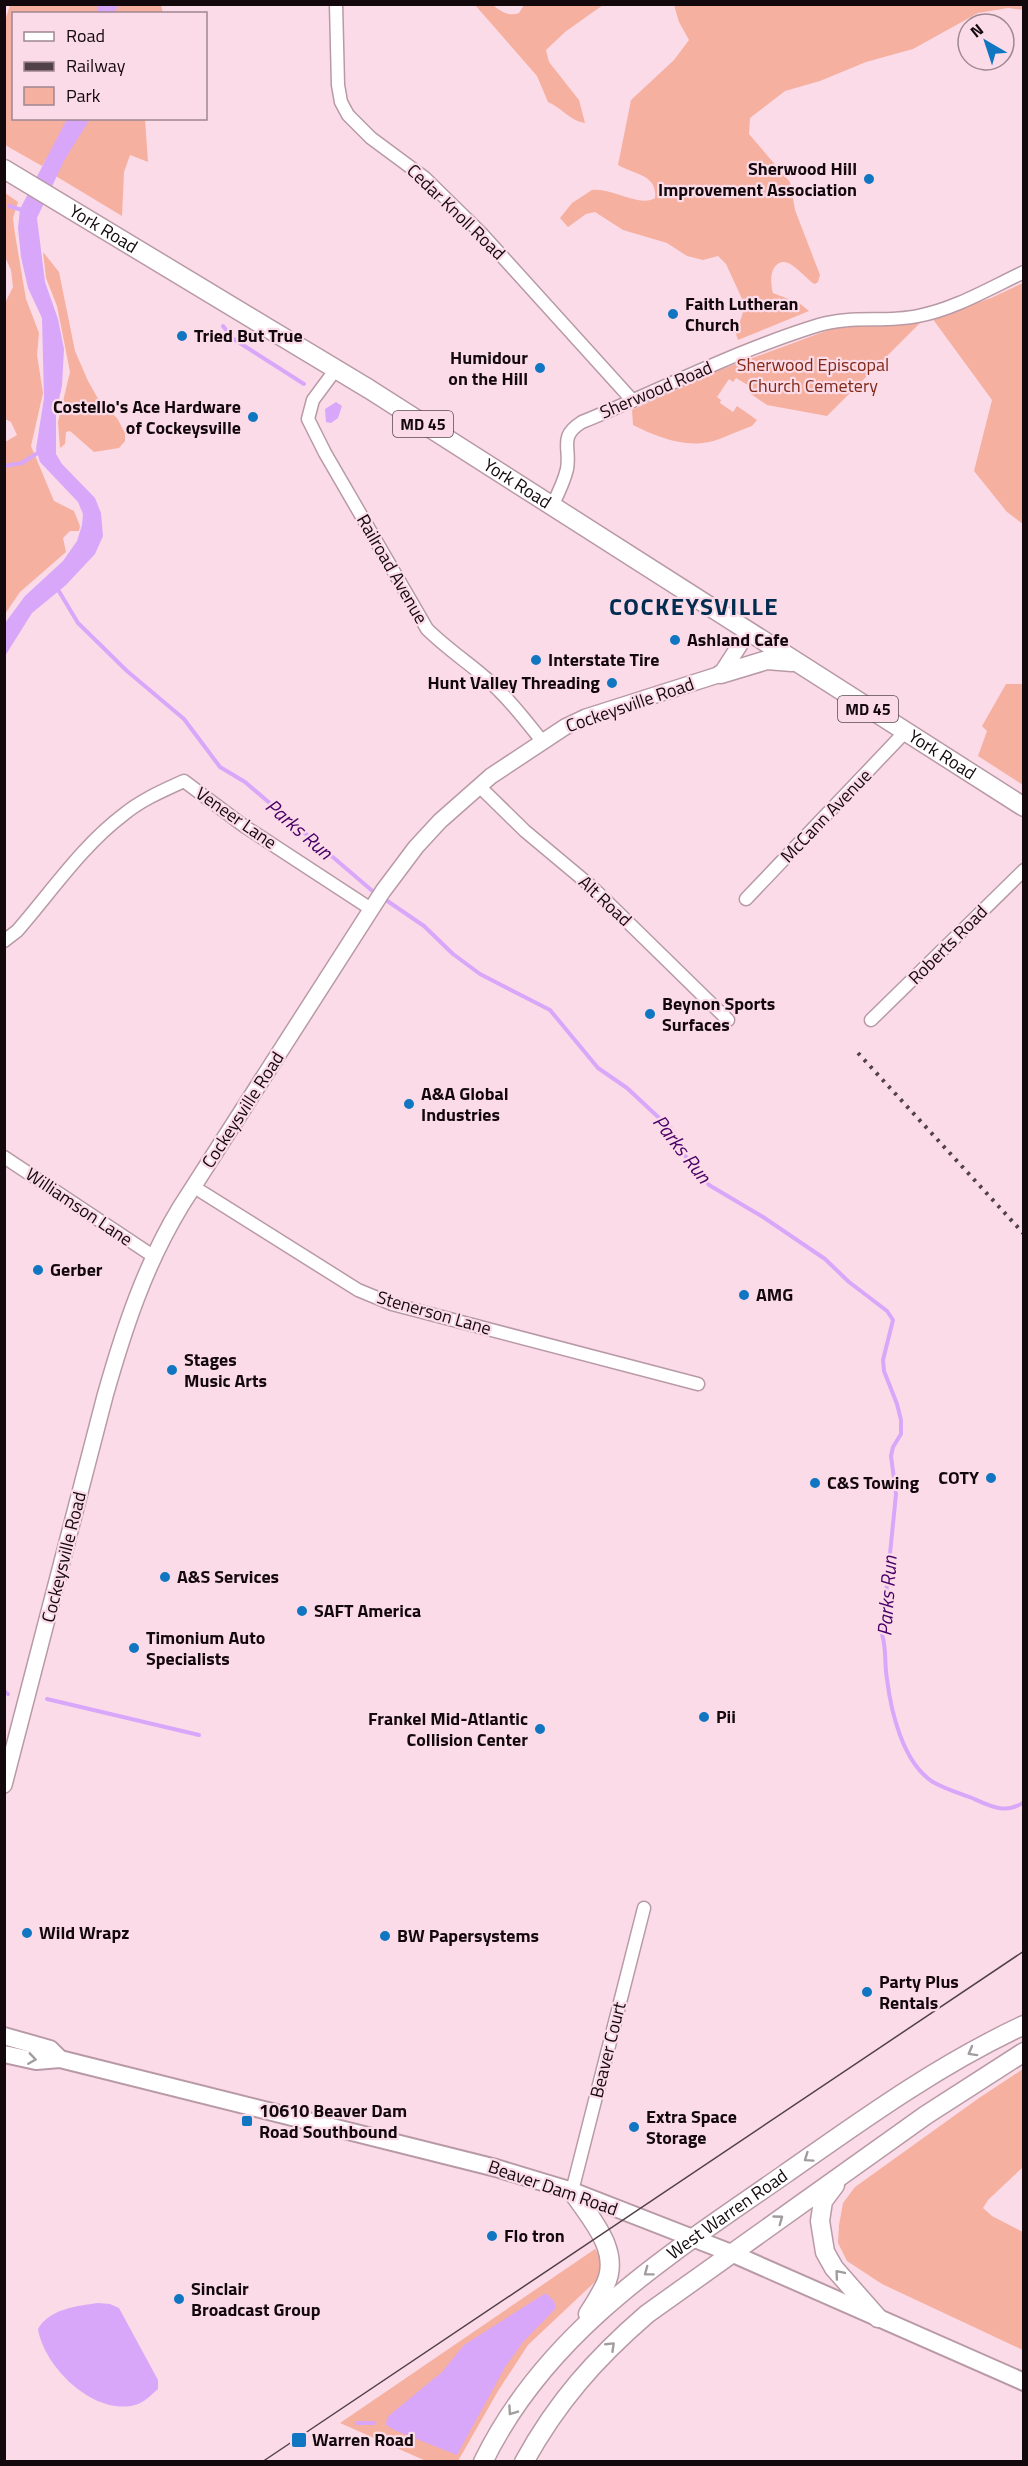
<svg xmlns="http://www.w3.org/2000/svg" width="1028" height="2466" font-family="'Titillium Web',sans-serif">
	<rect width="100%" height="100%" fill="#fcdbe8"/>
	<g fill="#f5b0a0">
		<polygon points="10,5 161,5 163,13 14,14 14,118 145,119 148,162 130,155 124,172 122,216 54,175 48,156 42,166 5,145 4,24"/>
		<path d="M475 5H493C500 11 509 17 519 13L524 5H603L565 32 546 50 549 62 579 100 585 123C570 121 562 108 548 102L537 76Z"/>
		<path d="M674 5 1023 4 1024 10 1008 8 978 13 913 49 866 62 820 81 785 91 750 118 749 134 790 182 795 210 820 275 818 282 815 284C805 280 786 249 774 268 770 274 771 286 773 293L799 303 809 311 738 340 736 334 743 312V301L726 264 718 256 703 260 687 256 667 243 623 230 595 212 586 214 568 227 560 218 572 203 592 190C611 187 640 208 655 198 658 174 632 174 618 165L631 100 674 60 689 40 679 22Z"/>
		<polygon points="5,193 18,202 13,218 15,234 26,299 39,333 37,355 43,393 31,446 54,501 74,511 80,526 79,531 70,531 63,538 66,552 20,592 5,614 5,442 17,435 11,422 5,419 5,303 13,287 11,270 5,257"/>
		<polygon points="43,252 59,272 75,351 88,381 101,404 117,418 125,433 125,441 119,448 94,452 70,431 66,432 65,444 60,448 58,422 70,372 57,306 46,278"/>
		<polygon points="1023,283 1023,524 1007,512 974,471 992,400 932,318 991,298"/>
		<path d="M920 323 827 416 767 405 748 392 751 387 736 378 733 382 729 379 717 397 721 400 720 403 733 412 737 406 757 420 752 426C736 431 718 442 702 443 679 446 653 435 633 425L632 410 714 372 834 328Z"/>
		<polygon points="1006,684 1023,684 1023,785 978,756 987,731 982,726"/>
		<polygon points="1023,2069 1023,2167 988,2200 983,2208 992,2216 1023,2232 1023,2350 882,2284 847,2261 838,2243 839,2225 843,2203 855,2187 979,2098"/>
		<polygon points="595,2249 602,2259 598,2279 528,2345 498,2391 458,2461 426,2461 340,2423"/>
	</g>
	<g fill="#d8a7fa">
		<polygon points="98,5 98,4 118,5 115,13 97,13"/>
		<polygon points="67,119 90,119 65,159 37,218 45,282 58,319 64,349 62,386 56,413 56,454 62,464 95,498 101,513 103,536 95,554 66,585 32,613 5,656 5,623 25,596 63,561 77,541 82,525 83,514 78,502 40,462 36,449 44,398 42,318 28,288 21,257 18,228 20,209"/>
		<polygon points="336,402 342,406 338,418 331,423 326,422 325,409"/>
		<polygon points="544,2294 547,2294 554,2301 556,2308 523,2342 505,2367 457,2455 394,2430 386,2425 387,2418 392,2413 442,2372 464,2345"/>
		<path d="M98 2303 110 2304 119 2308 158 2380V2389C152 2394 144 2403 135 2405 94 2416 44 2367 38 2329 49 2309 77 2306 98 2303Z"/>
	</g>
	<g fill="none" stroke-linecap="round" stroke-linejoin="round">
		<g stroke="#d8a7fa" stroke-width="4">
			<polyline points="9,206 22,210"/>
			<polyline points="223,326 232,338 304,384"/>
			<polyline points="4,466 22,463 39,452"/>
			<polyline points="57,588 78,623 127,671 184,719 220,767 245,782 376,894"/>
			<path d="M383 898 424 926 453 954 480 974 550 1010 598 1068 627 1088 671 1129 678 1147 709 1185 763 1217 825 1259 849 1282 887 1311 893 1320 883 1360 884 1371 897 1404 901 1420V1434L893 1447 891 1456 896 1494 882 1634C887 1652 884 1662 887 1679 891 1712 903 1763 933 1782 945 1789 959 1793 972 1798 990 1806 1006 1815 1024 1802"/>
			<polyline points="4,1691 8,1694"/>
			<polyline points="47,1699 199,1735"/>
			<polyline points="357,2423 374,2423"/>
		</g>
		<defs>
			<g id="minor">
				<polyline points="336,4 338,85 341,102 348,115 371,138 425,178 481,233 633,401"/>
				<path d="M336 369 313 400 308 419 325 453 427 629C444 646 463 659 481 674 504 693 523 717 542 741"/>
				<path d="M552 506C558 494 564 482 567 469 571 447 558 437 582 422 661 390 737 350 819 325 852 315 885 323 918 316 955 309 990 288 1024 272"/>
				<polyline points="479,786 525,831 592,887 728,1020"/>
				<polyline points="746,899 905,732"/>
				<path d="M4 941 17 931C51 892 82 846 123 815 141 800 162 791 184 781L244 826 371 909"/>
				<polyline points="871,1020 1024,870"/>
				<polyline points="4,1157 153,1256"/>
				<polyline points="194,1187 358,1290 392,1304 698,1384"/>
				<polyline points="572,2191 644,1908"/>
			</g>
			<path id="tertiary" d="M4 1785 105 1396C124 1329 145 1265 181 1206L383 891 416 847 440 821 491 776 565 727 586 717 721 674 748 632"/>
			<g id="secondary">
				<polyline points="4,2036 50,2049 60,2059"/>
				<polyline points="4,2054 36,2061 60,2059 496,2168 572,2191 731,2253 1024,2382"/>
			</g>
			<g id="primary">
				<path id="s1" d="M4 169 369 389 1024 807"/>
				<polyline points="721,674 767,660 792,662"/>
				<polyline points="835,2185 823,2201 820,2221 825,2252 834,2268 878,2318"/>
				<path d="M572 2191C590 2218 622 2251 605 2285 600 2295 594 2305 588 2314"/>
				<path id="s2" d="M483 2462C547 2330 669 2255 785 2174 862 2120 938 2065 1024 2025"/>
				<path d="M524 2462C557 2402 595 2359 647 2314L926 2115 1024 2052"/>
			</g>
		</defs>
		<use href="#minor" stroke="#b89aa6" stroke-width="15"/>
		<use href="#tertiary" stroke="#b89aa6" stroke-width="18"/>
		<use href="#secondary" stroke="#b89aa6" stroke-width="20"/>
		<use href="#primary" stroke="#b89aa6" stroke-width="21"/>
		<use href="#minor" stroke="#fff" stroke-width="12"/>
		<use href="#tertiary" stroke="#fff" stroke-width="15"/>
		<use href="#secondary" stroke="#fff" stroke-width="16"/>
		<use href="#primary" stroke="#fff" stroke-width="18"/>
		<polyline stroke="#524148" stroke-width="1.5" points="262,2462 1024,1951"/>
		<polyline stroke="#524148" stroke-width="4" stroke-dasharray="3 6" stroke-linecap="butt" points="858,1053 1024,1234"/>
	</g>
	<defs><path id="oneway-chevron" d="M-2-3.5L2.5 0L-2 3.5" fill="none" stroke-width="1.6" stroke-linecap="round" stroke-linejoin="round" transform="scale(1.5)"/></defs>
	<g stroke="#a19d9e">
		<use href="#oneway-chevron" transform="translate(972 2052) rotate(151)"/>
		<use href="#oneway-chevron" transform="translate(32 2059) rotate(8)"/>
		<use href="#oneway-chevron" transform="translate(808 2158) rotate(145)"/>
		<use href="#oneway-chevron" transform="translate(779 2219) rotate(-36)"/>
		<use href="#oneway-chevron" transform="translate(648 2272) rotate(143)"/>
		<use href="#oneway-chevron" transform="translate(839 2274) rotate(-130)"/>
		<use href="#oneway-chevron" transform="translate(611 2346) rotate(-44)"/>
		<use href="#oneway-chevron" transform="translate(512 2411) rotate(125)"/>
	</g>
	<g fill="#1076c1" stroke="#fcdbe8" stroke-width="2">
		<circle cx="869" cy="179" r="6"/>
		<circle cx="673" cy="314" r="6"/>
		<circle cx="182" cy="336" r="6"/>
		<circle cx="540" cy="368" r="6"/>
		<circle cx="253" cy="417" r="6"/>
		<circle cx="675" cy="640" r="6"/>
		<circle cx="536" cy="660" r="6"/>
		<circle cx="612" cy="683" r="6"/>
		<circle cx="650" cy="1014" r="6"/>
		<circle cx="409" cy="1104" r="6"/>
		<circle cx="38" cy="1270" r="6"/>
		<circle cx="744" cy="1295" r="6"/>
		<circle cx="172" cy="1370" r="6"/>
		<circle cx="991" cy="1478" r="6"/>
		<circle cx="815" cy="1483" r="6"/>
		<circle cx="165" cy="1577" r="6"/>
		<circle cx="302" cy="1611" r="6"/>
		<circle cx="134" cy="1648" r="6"/>
		<circle cx="704" cy="1717" r="6"/>
		<circle cx="540" cy="1729" r="6"/>
		<circle cx="27" cy="1933" r="6"/>
		<circle cx="385" cy="1936" r="6"/>
		<circle cx="867" cy="1992" r="6"/>
		<rect x="241" y="2115" width="12" height="12" rx="3"/>
		<circle cx="634" cy="2127" r="6"/>
		<circle cx="492" cy="2236" r="6"/>
		<circle cx="179" cy="2299" r="6"/>
		<rect x="291" y="2432" width="16" height="16" rx="3"/>
	</g>
	<g text-anchor="middle" stroke-width="4.5" stroke-linejoin="round" paint-order="stroke">
		<g fill="#fcdbe8" stroke="#59484f" stroke-width="1.5">
			<rect x="393" y="411" width="60" height="26" rx="4.5"/>
			<rect x="838" y="696" width="60" height="26" rx="4.5"/>
		</g>
		<g font-size="16" font-weight="bold" fill="#13090d">
			<text x="423" y="430">MD 45</text>
			<text x="868" y="715">MD 45</text>
		</g>
		<g font-size="18" font-weight="bold" fill="#13090d" stroke="#fcdbe8" text-anchor="start">
			<text x="857" y="175" text-anchor="end">Sherwood Hill<tspan x="857" dy="21">Improvement Association</tspan></text>
			<text x="685" y="310">Faith Lutheran<tspan x="685" dy="21">Church</tspan></text>
			<text x="194" y="342">Tried But True</text>
			<text x="528" y="364" text-anchor="end">Humidour<tspan x="528" dy="21">on the Hill</tspan></text>
			<text x="241" y="413" text-anchor="end">Costello's Ace Hardware<tspan x="241" dy="21">of Cockeysville</tspan></text>
			<text x="687" y="646">Ashland Cafe</text>
			<text x="548" y="666">Interstate Tire</text>
			<text x="600" y="689" text-anchor="end">Hunt Valley Threading</text>
			<text x="662" y="1010">Beynon Sports<tspan x="662" dy="21">Surfaces</tspan></text>
			<text x="421" y="1100">A&amp;A Global<tspan x="421" dy="21">Industries</tspan></text>
			<text x="50" y="1276">Gerber</text>
			<text x="756" y="1301">AMG</text>
			<text x="184" y="1366">Stages<tspan x="184" dy="21">Music Arts</tspan></text>
			<text x="979" y="1484" text-anchor="end">COTY</text>
			<text x="827" y="1489">C&amp;S Towing</text>
			<text x="177" y="1583">A&amp;S Services</text>
			<text x="314" y="1617">SAFT America</text>
			<text x="146" y="1644">Timonium Auto<tspan x="146" dy="21">Specialists</tspan></text>
			<text x="716" y="1723">Pii</text>
			<text x="528" y="1725" text-anchor="end">Frankel Mid-Atlantic<tspan x="528" dy="21">Collision Center</tspan></text>
			<text x="39" y="1939">Wild Wrapz</text>
			<text x="397" y="1942">BW Papersystems</text>
			<text x="879" y="1988">Party Plus<tspan x="879" dy="21">Rentals</tspan></text>
			<text x="259" y="2117">10610 Beaver Dam<tspan x="259" dy="21">Road Southbound</tspan></text>
			<text x="646" y="2123">Extra Space<tspan x="646" dy="21">Storage</tspan></text>
			<text x="504" y="2242">Flo tron</text>
			<text x="191" y="2295">Sinclair<tspan x="191" dy="21">Broadcast Group</tspan></text>
			<text x="312" y="2446">Warren Road</text>
		</g>
		<g font-size="18" fill="#13090d" stroke="#fcdbe8">
			<text transform="translate(456 212) rotate(44)" y="6">Cedar Knoll Road</text>
			<text dy="6" stroke="none"><textPath href="#s1" startOffset="116">York Road</textPath></text>
			<text transform="translate(656 390) rotate(-23)" y="6">Sherwood Road</text>
			<text dy="6" stroke="none"><textPath href="#s1" startOffset="602">York Road</textPath></text>
			<text transform="translate(392 569) rotate(60)" y="6">Railroad Avenue</text>
			<text transform="translate(630 705) rotate(-19)" y="6">Cockeysville Road</text>
			<text dy="6" stroke="none"><textPath href="#s1" startOffset="1106">York Road</textPath></text>
			<text transform="translate(826 816) rotate(-46)" y="6">McCann Avenue</text>
			<text transform="translate(236 818) rotate(35)" y="6">Veneer Lane</text>
			<text transform="translate(605 901) rotate(43)" y="6">Alt Road</text>
			<text transform="translate(948 945) rotate(-45)" y="6">Roberts Road</text>
			<text transform="translate(243 1110) rotate(-57)" y="6">Cockeysville Road</text>
			<text transform="translate(79 1207) rotate(34)" y="6">Williamson Lane</text>
			<text transform="translate(434 1313) rotate(16)" y="6">Stenerson Lane</text>
			<text transform="translate(64 1557) rotate(-76)" y="6">Cockeysville Road</text>
			<text transform="translate(608 2050) rotate(-76)" y="6">Beaver Court</text>
			<text transform="translate(553 2188) rotate(19)" y="6">Beaver Dam Road</text>
			<text dy="6" stroke="none"><textPath href="#s2" startOffset="352">West Warren Road</textPath></text>
		</g>
		<g font-size="18" fill="#802816" stroke="#fcdbe8">
			<text x="813" y="371">Sherwood Episcopal<tspan x="813" dy="21">Church Cemetery</tspan></text>
		</g>
		<g font-size="20" font-style="italic" fill="#480067" stroke="#fcdbe8">
			<text transform="translate(299 829) rotate(41)" y="7">Parks Run</text>
			<text transform="translate(682 1149) rotate(52)" y="7">Parks Run</text>
			<text transform="translate(887 1596) rotate(-86)" y="7">Parks Run</text>
		</g>
		<g font-size="24" font-weight="bold" letter-spacing="1.5" fill="#002c50" stroke="#fcdbe8">
			<text x="694" y="615">COCKEYSVILLE</text>
		</g>
	</g>
	<rect width="1028" height="2466" fill="none" stroke="#13090d" stroke-width="12"/>
	<rect x="12" y="12" width="195" height="108" fill="#fcdbe8" stroke="#9f8790" stroke-width="1.5"/>
	<rect x="24" y="32" width="30" height="9" fill="#ffffff" stroke="#9f8790" stroke-width="1.5"/>
	<text x="66" y="42" font-size="18" fill="#13090d">Road</text>
	<rect x="24" y="62" width="30" height="9" fill="#524148" stroke="#9f8790" stroke-width="1.5"/>
	<text x="66" y="72" font-size="18" fill="#13090d">Railway</text>
	<rect x="24" y="87" width="30" height="18" fill="#f5b0a0" stroke="#9f8790" stroke-width="1.5"/>
	<text x="66" y="102" font-size="18" fill="#13090d">Park</text>
	<g transform="translate(986 42) rotate(321)"><circle r="28" fill="#fcdbe8" stroke="#9f8790" stroke-width="1.5"/>
	<path d="M0-4.5L10 22L0 15L-10 22Z" fill="#1076c1"/>
	<text y="-9" font-size="16" font-weight="bold" text-anchor="middle" fill="#13090d">N</text>
	</g>
</svg>
